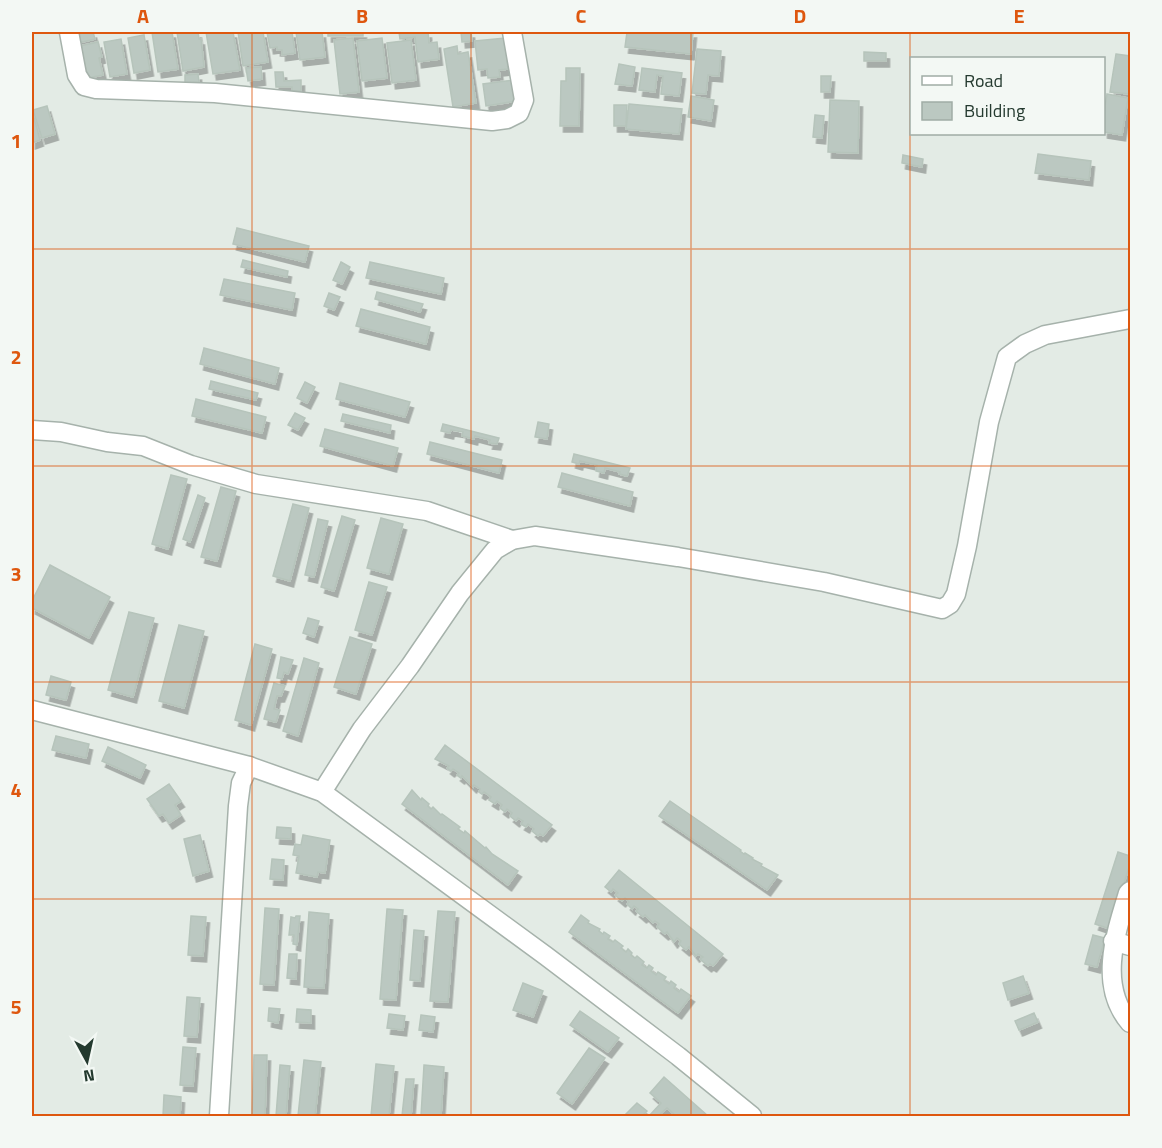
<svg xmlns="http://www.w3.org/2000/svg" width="1162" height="1148" font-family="'Titillium Web',sans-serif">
	<defs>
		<filter id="shadow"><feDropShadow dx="3.5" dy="6" stdDeviation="0" flood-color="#0004"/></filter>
	</defs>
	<rect width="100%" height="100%" fill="#e3ebe5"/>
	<g fill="#bbc8c1" stroke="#b6c4bb" stroke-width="1.5" filter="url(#shadow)">
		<polygon points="75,32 93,32 95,39 78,43"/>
		<polygon points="152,32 172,32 178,69 158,72"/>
		<polygon points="177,32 198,32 199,39 201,39 204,67 183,71"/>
		<polygon points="206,32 233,32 240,70 213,74"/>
		<polygon points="238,32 263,32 268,62 243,66"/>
		<polygon points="267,32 292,32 295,53 282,55 282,50 277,50 277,47 270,48"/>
		<polygon points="296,32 322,32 325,57 300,60"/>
		<rect x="328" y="32" width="35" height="4"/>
		<polygon points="399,32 428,32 429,43 437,42 439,59 418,62 415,37 400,39"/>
		<polygon points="461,32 471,32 472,41 462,42"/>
		<polygon points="627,32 693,32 691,54 625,47"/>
		<polygon points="144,35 150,70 134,73 128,38"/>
		<polygon points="353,38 359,92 340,94 334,40"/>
		<polygon points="382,38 387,78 362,81 357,41"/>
		<polygon points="505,38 508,69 499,70 500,77 488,78 487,69 478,70 475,41"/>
		<polygon points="121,39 127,74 110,77 104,42"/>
		<polygon points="411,40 416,80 392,83 387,43"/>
		<polygon points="98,42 102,57 99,58 103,75 88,78 80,46"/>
		<polygon points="457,46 458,54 468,52 476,103 453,107 444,49"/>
		<polygon points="697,49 721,51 719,76 708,75 706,94 692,93"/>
		<polygon points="864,52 886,53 886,61 864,61"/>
		<polygon points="1116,54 1130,56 1130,94 1110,92"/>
		<polygon points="619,64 635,67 632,86 615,84"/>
		<polygon points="261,67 262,79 248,81 246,68"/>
		<polygon points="566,68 580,68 579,126 560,126 561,81 566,81"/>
		<polygon points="642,68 682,73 679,96 661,94 663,76 657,75 655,92 639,90"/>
		<polygon points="275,72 283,72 284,81 301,80 301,91 292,91 292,87 276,87"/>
		<polygon points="198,74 199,82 185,83 185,75"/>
		<polygon points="821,76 831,76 830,92 821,92"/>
		<polygon points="514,80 517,101 486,106 483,84"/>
		<polygon points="1107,94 1128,98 1122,135 1104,132 1104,112"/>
		<polygon points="691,96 714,100 711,121 688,117"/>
		<polygon points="830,100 859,101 858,153 828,152"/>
		<polygon points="629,104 682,109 679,134 626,129"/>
		<polygon points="614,105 627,105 626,126 614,126"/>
		<polygon points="47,106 55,134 42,138 33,110"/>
		<polygon points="32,110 40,140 32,143"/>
		<polygon points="815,115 824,116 822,138 813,137"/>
		<polygon points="1038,154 1091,161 1089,180 1035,173"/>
		<polygon points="903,155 923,159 922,167 902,163"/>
		<polygon points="237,228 309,246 305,262 233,244"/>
		<polygon points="243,260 288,271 287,277 241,267"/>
		<polygon points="341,262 350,267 342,284 333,280"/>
		<polygon points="370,262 444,278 441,294 366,278"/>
		<polygon points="224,279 295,293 292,310 220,295"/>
		<polygon points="377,292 423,304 420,312 375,299"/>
		<polygon points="329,293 340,297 334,310 324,306"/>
		<polygon points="361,309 430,327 426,344 356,326"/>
		<polygon points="204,348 279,368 275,384 200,364"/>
		<polygon points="211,381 258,393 256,400 209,389"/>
		<polygon points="305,382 315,387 307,403 297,398"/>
		<polygon points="340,383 410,402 405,417 336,399"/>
		<polygon points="196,399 266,417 262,433 192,416"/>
		<polygon points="295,413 305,418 298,430 288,425"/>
		<polygon points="343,414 391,425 390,433 341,421"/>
		<polygon points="538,422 549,424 547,439 535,437"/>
		<polygon points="443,424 499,438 497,444 489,443 490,440 475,436 474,439 462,436 463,432 451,430 450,433 441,431"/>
		<polygon points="325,429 398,448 393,466 320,446"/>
		<polygon points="430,442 502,460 499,473 427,454"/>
		<polygon points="574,454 630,468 627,476 619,474 620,472 605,468 604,473 596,471 597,465 580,461 579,464 572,462"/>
		<polygon points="562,473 633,492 630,506 558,487"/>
		<polygon points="171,475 187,479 168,549 152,544"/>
		<polygon points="221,487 236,491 217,561 201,557"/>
		<polygon points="198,495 205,498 190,542 183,539"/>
		<polygon points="293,504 309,508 290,581 273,576"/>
		<polygon points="342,516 355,520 334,591 321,587"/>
		<polygon points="381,518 403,524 389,574 367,568"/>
		<polygon points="318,519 328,521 314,577 305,575"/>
		<polygon points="50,565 110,597 89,638 32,608 32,601"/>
		<polygon points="369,582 387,587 372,635 355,630"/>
		<polygon points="129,612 154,618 133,697 108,690"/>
		<polygon points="308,618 319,621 314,637 303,633"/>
		<polygon points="179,625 204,631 184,708 159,701"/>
		<polygon points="350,637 372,644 356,694 334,687"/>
		<polygon points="255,644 272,649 251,725 235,720"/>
		<polygon points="281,657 293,660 288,674 284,672 282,679 277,678"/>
		<polygon points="304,658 319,663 298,736 283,731"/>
		<polygon points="51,676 71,682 66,700 46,695"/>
		<polygon points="274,683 285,686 281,696 277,696 274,709 280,710 276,722 264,719"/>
		<polygon points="56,736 89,744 86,758 52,750"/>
		<polygon points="445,745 552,825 543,836 540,834 538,836 532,831 534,829 528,824 526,827 521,824 523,821 518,818 516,821 510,816 512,813 507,809 505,812 500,808 502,805 497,801 495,804 489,800 491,797 484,792 482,794 479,792 480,789 474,785 473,787 462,776 461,778 457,775 459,773 453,769 451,771 447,768 449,766 435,759"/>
		<polygon points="108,747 146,765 140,778 102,761"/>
		<polygon points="169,784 181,801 175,805 181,815 169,823 163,814 159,816 147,799"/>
		<polygon points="412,790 421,800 422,798 429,804 428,806 431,809 433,807 441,815 442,814 460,827 458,829 464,833 465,831 485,848 486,847 492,854 518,871 508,885 402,804"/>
		<polygon points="670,801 741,850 740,851 744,854 745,853 753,858 752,859 762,864 761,866 778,875 767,890 659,816"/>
		<polygon points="277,827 291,828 291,839 276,838"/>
		<polygon points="200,835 209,871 193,876 184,839"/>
		<polygon points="303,835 330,840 325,873 318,872 317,877 296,873 299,856 293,855 295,844 301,845"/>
		<polygon points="1118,852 1130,856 1130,864 1110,929 1095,924"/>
		<polygon points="272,859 284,860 283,880 270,879"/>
		<polygon points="619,870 723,954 713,966 710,964 708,966 700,959 703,957 698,954 696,956 689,947 686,950 679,944 681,941 677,938 674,942 667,932 665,934 657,927 659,924 655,921 653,923 645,915 643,917 636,911 638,909 634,906 632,909 627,904 629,902 625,898 622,901 615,895 618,893 613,889 611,892 605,887"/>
		<polygon points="265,908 279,909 274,985 260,984"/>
		<polygon points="387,909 403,910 396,1000 380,999"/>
		<polygon points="438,911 455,912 448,1002 430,1001"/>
		<polygon points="309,912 329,914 324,988 304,987"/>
		<polygon points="581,915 589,921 588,923 600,929 599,931 603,934 604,932 610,936 608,939 613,942 615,940 623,946 621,948 626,952 628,949 632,953 631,955 635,958 637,956 644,962 642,965 647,968 649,965 653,968 651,971 656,975 658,972 666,977 664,980 669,984 671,981 676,985 674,988 679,992 681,989 691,996 678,1013 569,932"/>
		<polygon points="191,916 206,917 203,956 188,955"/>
		<polygon points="296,916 300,916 297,945 293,944 294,935 289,935 291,917 295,918"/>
		<polygon points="414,930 424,931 420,981 410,980"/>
		<polygon points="1093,935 1105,938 1097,967 1085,964"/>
		<polygon points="289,954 297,954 296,979 287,978"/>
		<polygon points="1023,976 1029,993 1008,1000 1003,983"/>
		<polygon points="523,983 543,991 533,1017 513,1010"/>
		<polygon points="187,997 200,998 197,1037 184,1036"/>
		<polygon points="269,1008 280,1009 278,1023 268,1021"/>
		<polygon points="297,1009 311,1010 311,1023 296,1022"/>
		<polygon points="580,1011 619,1038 608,1052 570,1025"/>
		<polygon points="1034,1013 1038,1022 1019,1030 1015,1021"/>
		<polygon points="389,1014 405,1016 403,1030 387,1028"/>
		<polygon points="421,1015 435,1017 433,1032 419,1030"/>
		<polygon points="183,1047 196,1048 193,1086 180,1085"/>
		<polygon points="589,1048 605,1058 572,1104 557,1093"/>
		<polygon points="254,1055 267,1055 265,1116 252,1116"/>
		<polygon points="304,1060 321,1062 315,1116 298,1116"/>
		<polygon points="376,1064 394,1066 389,1116 371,1116"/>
		<polygon points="280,1065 290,1066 286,1116 276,1116"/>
		<polygon points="424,1065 444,1067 441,1116 421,1116"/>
		<polygon points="664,1077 708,1116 676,1116 667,1108 658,1116 649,1116 661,1103 650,1093"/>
		<polygon points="406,1079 414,1079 411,1116 402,1116"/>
		<polygon points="164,1095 181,1097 180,1116 163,1116"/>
		<polygon points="637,1103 647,1111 642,1116 624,1116"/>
	</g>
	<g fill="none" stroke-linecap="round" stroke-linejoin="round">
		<defs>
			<g id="minor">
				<polyline points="69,32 77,75 84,86 96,89 215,93 492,121 507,119 519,113 524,100 512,32"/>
				<polyline points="32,430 61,432 107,442 143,446 191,465 256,484 427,511 512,540"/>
				<polyline points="32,710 249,766 322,792 546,956 678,1056 752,1116"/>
				<polyline points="322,792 362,729 410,666 460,593 495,550 512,540 535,536 678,557 824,582 942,609 950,604 956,594 967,546 989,422 1007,357 1025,344 1045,335 1130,319"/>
				<path d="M1130 891 1128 893C1115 935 1098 986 1130 1023"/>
				<polyline points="1113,941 1130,946"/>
				<polyline points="219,1116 238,806 241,783 249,766"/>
			</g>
		</defs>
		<use href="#minor" stroke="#a6b2ab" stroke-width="21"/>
		<use href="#minor" stroke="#fff" stroke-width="18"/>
	</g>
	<path fill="none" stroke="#de570e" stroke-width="1.5" stroke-opacity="0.55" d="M252 32V1116M471 32V1116M691 32V1116M910 32V1116M32 249H1130M32 466H1130M32 682H1130M32 899H1130"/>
	<rect width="1162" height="1148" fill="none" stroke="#f3f8f4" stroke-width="66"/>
	<rect x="910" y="57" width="195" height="78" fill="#f3f8f4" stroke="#a0aca5" stroke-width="1.5"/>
	<rect x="922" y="76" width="30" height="9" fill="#ffffff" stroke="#a0aca5" stroke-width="1.5"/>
	<text x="964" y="87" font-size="18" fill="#243a2f">Road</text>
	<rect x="922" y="102" width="30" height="18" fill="#bbc8c1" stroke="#a0aca5" stroke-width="1.5"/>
	<text x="964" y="117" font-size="18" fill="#243a2f">Building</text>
	<g transform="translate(87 1061) rotate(172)" stroke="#f3f8f4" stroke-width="4.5" paint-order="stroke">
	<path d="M0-4.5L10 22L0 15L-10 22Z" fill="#243a2f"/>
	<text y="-9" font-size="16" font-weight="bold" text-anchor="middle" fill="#243a2f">N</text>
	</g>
	<rect x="33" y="33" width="1096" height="1082" fill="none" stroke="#de570e" stroke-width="2"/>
	<g font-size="20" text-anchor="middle" font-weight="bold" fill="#de570e">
		<text x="143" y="23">A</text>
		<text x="362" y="23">B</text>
		<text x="581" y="23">C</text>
		<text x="800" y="23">D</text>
		<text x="1019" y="23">E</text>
		<text x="16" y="148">1</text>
		<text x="16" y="364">2</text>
		<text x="16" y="581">3</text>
		<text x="16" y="797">4</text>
		<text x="16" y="1014">5</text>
	</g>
</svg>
